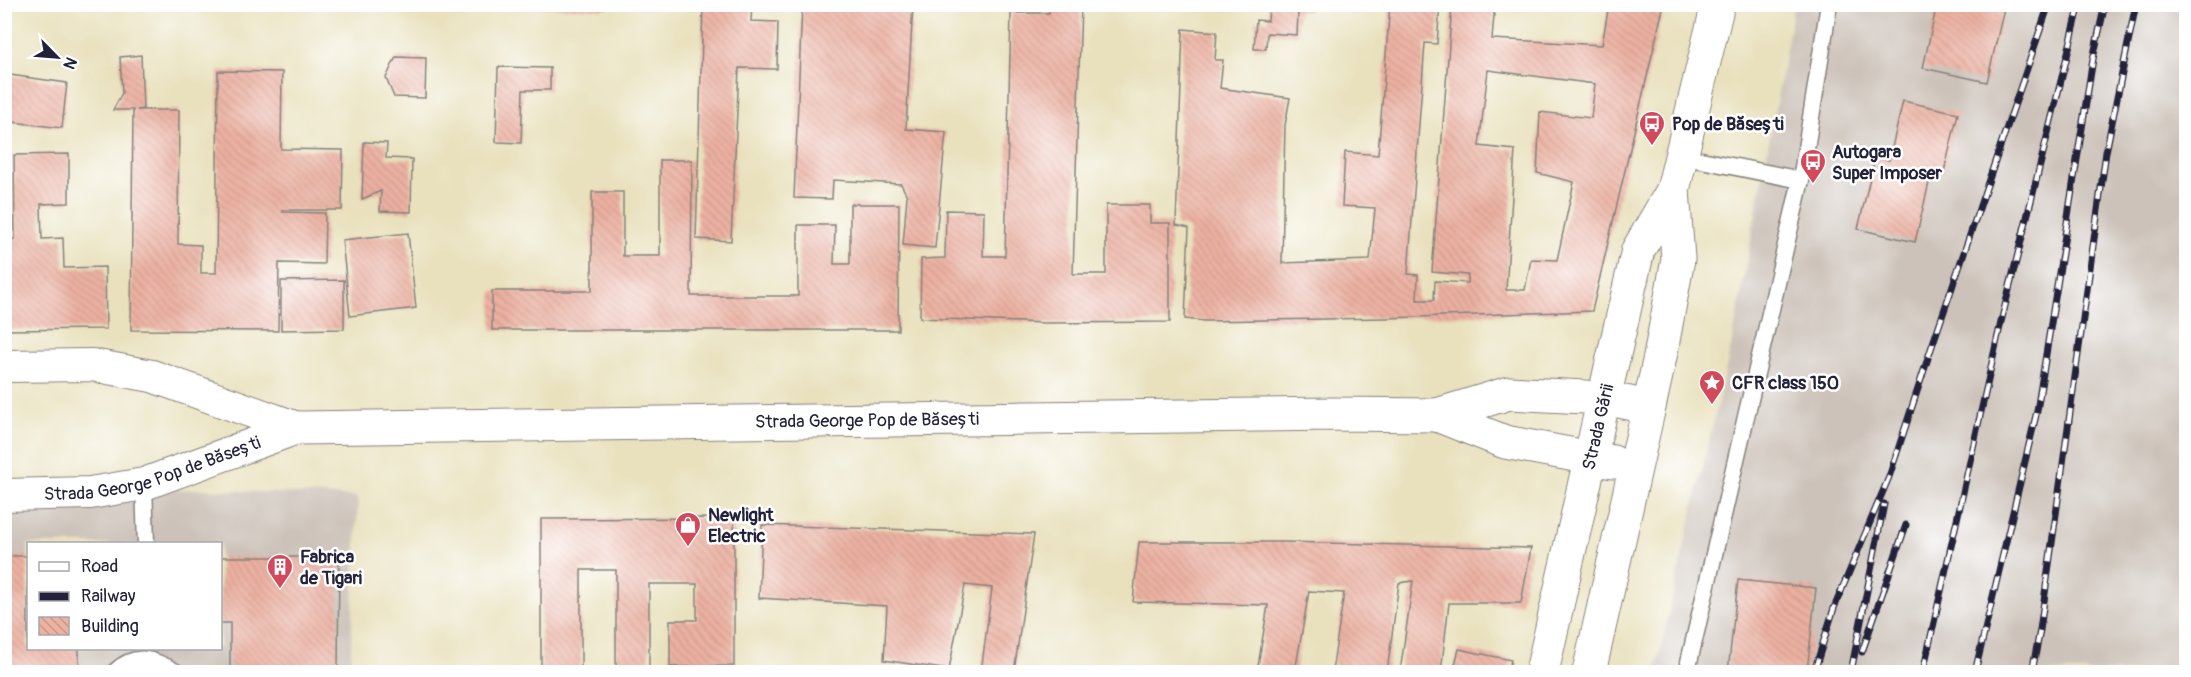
<svg xmlns="http://www.w3.org/2000/svg" width="2191" height="677" font-family="Pangolin,sans-serif">
	<defs>
		<pattern id="building-back-hatch" width="6" height="6" patternUnits="userSpaceOnUse" patternTransform="scale(1.5)"><rect width="6" height="6" fill="#ecb1a1"/><path d="M-1 5l2 2M0 0l6 6M5-1l2 2" fill="none" stroke="#ca988c"/></pattern>
	</defs>
	<rect width="100%" height="100%" fill="#fff"/>
	<filter id="ink" filterUnits="userSpaceOnUse"><feTurbulence type="fractalNoise" baseFrequency=".0167" numOctaves="2"/><feDisplacementMap in="SourceGraphic" scale="12" xChannelSelector="R" yChannelSelector="G"/><feConvolveMatrix kernelMatrix="1 2 1 2 8 2 1 2 1" color-interpolation-filters="sRGB"/></filter>
	<filter id="wash" filterUnits="userSpaceOnUse"><feTurbulence type="fractalNoise" baseFrequency=".008" numOctaves="4" result="noise"/><feDisplacementMap in="SourceGraphic" scale="24" xChannelSelector="R" yChannelSelector="G"/><feGaussianBlur stdDeviation="1.35" result="paint"/><feColorMatrix in="noise" values="0 0 0 0 0 0 0 0 0 0 0 0 0 0 0 0 0 1.4 0 .05"/><feComposite in="paint" operator="in"/></filter>
	<g filter="url(#wash)">
		<rect width="100%" height="100%" fill="#e9e1be"/>
		<g fill="#ccc2b9" fill-rule="evenodd">
			<polygon points="1794,5 2186,5 2186,672 1655,672 1733,338"/>
			<path d="M202 489 358 497 350 672H5L4 494ZM28 544H220V648H28Z"/>
		</g>
		<g id="blocks">
			<g fill="url(#building-back-hatch)" fill-rule="evenodd">
				<polygon points="501,4 603,4 603,9 501,6"/>
				<polygon points="703,4 752,4 751,21 778,22 777,69 739,68 731,241 696,239"/>
				<polygon points="802,4 913,4 906,129 946,132 935,248 903,245 907,196 901,184 833,180 832,199 794,198"/>
				<polygon points="1049,4 1081,4 1073,274 1106,274 1106,205 1150,205 1150,223 1170,223 1170,322 1044,323 920,318 921,259 945,258 946,210 984,211 983,256 1005,256 1011,13 1049,13"/>
				<polygon points="1269,4 1309,4 1309,11 1298,11 1297,35 1267,33 1266,49 1254,49 1256,20 1268,21"/>
				<path d="M1390 4H1440L1437 44 1425 43 1408 274 1418 275 1417 300H1434L1435 281 1468 283V275L1432 272 1452 4H1495L1492 39 1602 45 1609 4H1664L1592 311 1386 318 1204 321 1185 319 1189 228 1176 225 1183 29 1217 32 1215 60H1223L1220 88 1290 98 1285 125 1282 263 1370 260 1375 208 1342 206 1345 152 1378 155ZM1488 70 1595 84 1591 118 1540 112 1537 173 1574 182 1557 260 1531 259 1525 290H1506L1515 150 1479 146Z"/>
				<polygon points="1937,4 2005,4 1987,82 1923,68"/>
				<polygon points="141,55 143,109 137,110 179,110 178,244 201,245 201,273 216,273 218,71 282,72 281,149 343,150 342,210 283,210 283,212 325,213 324,264 279,263 278,331 131,330 133,110 113,110 122,93 120,57"/>
				<polygon points="396,57 426,58 425,98 394,97 386,78"/>
				<polygon points="498,67 550,68 550,90 523,90 521,143 496,142"/>
				<polygon points="10,75 67,83 62,128 4,121"/>
				<polygon points="1903,101 1958,113 1944,172 1932,170 1915,242 1858,229 1875,157 1889,160"/>
				<polygon points="4,129 7,129 8,239 15,239 14,155 69,154 69,203 41,204 42,239 63,238 64,268 105,267 106,329 4,330"/>
				<polygon points="364,142 387,143 386,158 412,159 411,212 380,211 381,191 362,199"/>
				<polygon points="660,160 692,160 691,296 798,296 798,225 835,225 834,264 850,264 850,204 899,204 898,330 492,330 492,291 592,291 592,192 623,192 623,256 660,256"/>
				<polygon points="408,233 416,308 350,316 342,240"/>
				<polygon points="344,280 344,329 281,330 281,281"/>
				<polygon points="734,518 734,666 670,667 670,620 697,620 697,584 649,584 649,672 616,672 616,570 581,570 581,672 541,672 541,519"/>
				<polygon points="762,525 1034,534 1014,672 981,672 992,588 965,585 949,670 884,660 887,606 759,598"/>
				<polygon points="1139,542 1283,542 1531,548 1521,603 1449,603 1441,672 1400,672 1413,581 1399,583 1387,672 1332,672 1344,593 1309,591 1295,672 1257,672 1268,605 1133,602"/>
				<polygon points="4,556 28,556 28,648 79,648 79,672 4,672"/>
				<polygon points="220,557 339,557 338,672 230,672 230,623 220,623"/>
				<polygon points="1738,580 1816,588 1807,672 1728,672"/>
				<polygon points="1459,649 1511,660 1508,672 1453,672"/>
			</g>
		</g>
	</g>
	<g filter="url(#ink)">
		<use href="#blocks" fill-opacity="0" stroke="#86827c" stroke-width="1.5"/>
		<g fill="none" stroke-linecap="round" stroke-linejoin="round">
			<defs>
				<g id="service">
					<polyline points="1681,156 1801,180"/>
					<polyline points="144,484 146,544"/>
					<polyline points="1689,662 1801,180 1829,4"/>
					<path d="M115 672C136 652 153 659 176 672"/>
				</g>
				<g id="minor">
					<polyline points="4,366 92,365 152,376 297,428"/>
					<path id="s1" d="M4 495 90 493 144 484 297 428"/>
				</g>
				<g id="secondary">
					<polyline points="1604,398 1638,250 1673,190"/>
					<polyline points="1649,407 1660,357 1678,259 1673,190 1718,4"/>
				</g>
				<g id="primary">
					<polyline points="1437,415 1505,442 1613,462"/>
					<path id="s2" d="M297 428 1332 414 1437 415 1509 393 1604 398 1649 407 1589 672"/>
					<polyline points="1542,672 1604,398"/>
				</g>
			</defs>
			<use href="#service" stroke="#86827c" stroke-width="19"/>
			<use href="#minor" stroke="#86827c" stroke-width="34"/>
			<use href="#secondary" stroke="#86827c" stroke-width="35"/>
			<use href="#primary" stroke="#86827c" stroke-width="35"/>
			<use href="#service" stroke="#fff" stroke-width="16"/>
			<use href="#minor" stroke="#fff" stroke-width="32"/>
			<use href="#secondary" stroke="#fff" stroke-width="33"/>
			<use href="#primary" stroke="#fff" stroke-width="33"/>
			<defs>
				<g id="rail">
					<polyline points="1862,652 1906,525"/>
					<polyline points="1814,672 1834,608 1889,477 1931,349 2049,4"/>
					<polyline points="1851,672 1884,504"/>
					<polyline points="1923,672 2001,322 2080,4"/>
					<polyline points="1975,672 2037,411 2093,59 2105,4"/>
					<polyline points="2032,672 2040,630 2106,152 2136,4"/>
				</g>
			</defs>
			<use href="#rail" stroke="#22223b" stroke-width="7"/>
			<use href="#rail" stroke="#fff" stroke-width="4.5" stroke-dasharray="14" stroke-linecap="butt"/>
		</g>
	</g>
	<defs>
		<symbol id="bus-pin" viewBox="-11 -11 22 30"><path d="M0 17L-7.5 6A9.5 9.5 0 1 1 7.5 6Z" fill="#d1495b" stroke="#fff"/><path d="M-5-6H5V4H4V6H2V4H-2V6H-4V4H-5ZM-3.5-4V0h7V-4ZM-3.5 1.2v1.5H-2V1.2ZM2 1.2v1.5H3.5V1.2Z" fill="#fff"/></symbol>
		<symbol id="sight-pin" viewBox="-11 -11 22 30"><path d="M0 17L-7.5 6A9.5 9.5 0 1 1 7.5 6Z" fill="#d1495b" stroke="#fff"/><path d="M0-6L1.8-2.2L6-1.7L2.9 1.2L3.7 5.4L0 3.3L-3.7 5.4L-2.9 1.2L-6-1.7L-1.8-2.2Z" fill="#fff"/></symbol>
		<symbol id="shop-pin" viewBox="-11 -11 22 30"><path d="M0 17L-7.5 6A9.5 9.5 0 1 1 7.5 6Z" fill="#d1495b" stroke="#fff"/><path d="M-5-2.5h2.3a2.7 3.5 0 0 1 5.4 0H5L5.5 6h-11ZM-1.5-2.5h3a1.5 2.3 0 0 0-3 0Z" fill="#fff"/></symbol>
		<symbol id="building-pin" viewBox="-11 -11 22 30"><path d="M0 17L-7.5 6A9.5 9.5 0 1 1 7.5 6Z" fill="#d1495b" stroke="#fff"/><path d="M-4-6H4V6H1V3H-1V6H-4ZM-2.5-4.3h1.7v1.8h-1.7ZM.8-4.3h1.7v1.8H.8ZM-2.5-1h1.7V.8h-1.7ZM.8-1h1.7V.8H.8Z" fill="#fff"/></symbol>
	</defs>
	<g fill-rule="evenodd">
		<use href="#bus-pin" x="1637" y="109" width="30" height="40"/>
		<use href="#bus-pin" x="1798" y="147" width="30" height="40"/>
		<use href="#sight-pin" x="1697" y="368" width="30" height="40"/>
		<use href="#shop-pin" x="673" y="510" width="30" height="40"/>
		<use href="#building-pin" x="265" y="552" width="30" height="40"/>
	</g>
	<g text-anchor="middle" stroke-width="5" stroke-linejoin="round" paint-order="stroke">
		<g font-size="18" font-weight="bold" fill="#22223b" stroke="#fff" text-anchor="start">
			<text x="1672" y="130">Pop de Băsești</text>
			<text x="1832" y="158">Autogara<tspan x="1832" dy="21">Super Imposer</tspan></text>
			<text x="1732" y="389">CFR class 150</text>
			<text x="708" y="521">Newlight<tspan x="708" dy="21">Electric</tspan></text>
			<text x="300" y="563">Fabrica<tspan x="300" dy="21">de Tigari</tspan></text>
		</g>
		<g font-size="18" fill="#22223b" stroke="#fff">
			<text dy="6" stroke="none"><textPath href="#s2" startOffset="570">Strada George Pop de Băsești</textPath></text>
			<text transform="translate(1598 427) rotate(-77)" y="6">Strada Gării</text>
			<text dy="6" stroke="none"><textPath href="#s1" startOffset="152">Strada George Pop de Băsești</textPath></text>
		</g>
	</g>
	<rect width="2191" height="677" fill="none" stroke="#fff" stroke-width="24"/>
	<rect x="27" y="542" width="195" height="108" fill="#ffffff" stroke="#a7a7b1" stroke-width="1.5"/>
	<rect x="39" y="562" width="30" height="9" fill="#ffffff" stroke="#a7a7b1" stroke-width="1.5"/>
	<text x="81" y="572" font-size="18" fill="#22223b">Road</text>
	<rect x="39" y="592" width="30" height="9" fill="#22223b" stroke="#a7a7b1" stroke-width="1.5"/>
	<text x="81" y="602" font-size="18" fill="#22223b">Railway</text>
	<rect x="39" y="617" width="30" height="18" fill="url(#building-back-hatch)" stroke="#a7a7b1" stroke-width="1.5"/>
	<text x="81" y="632" font-size="18" fill="#22223b">Building</text>
	<g transform="translate(57 57) rotate(115)" stroke="#ffffff" stroke-width="4.5" paint-order="stroke">
	<path d="M0-4.5L10 22L0 15L-10 22Z" fill="#22223b"/>
	<text y="-9" font-size="16" font-weight="bold" text-anchor="middle" fill="#22223b">N</text>
	</g>
</svg>
